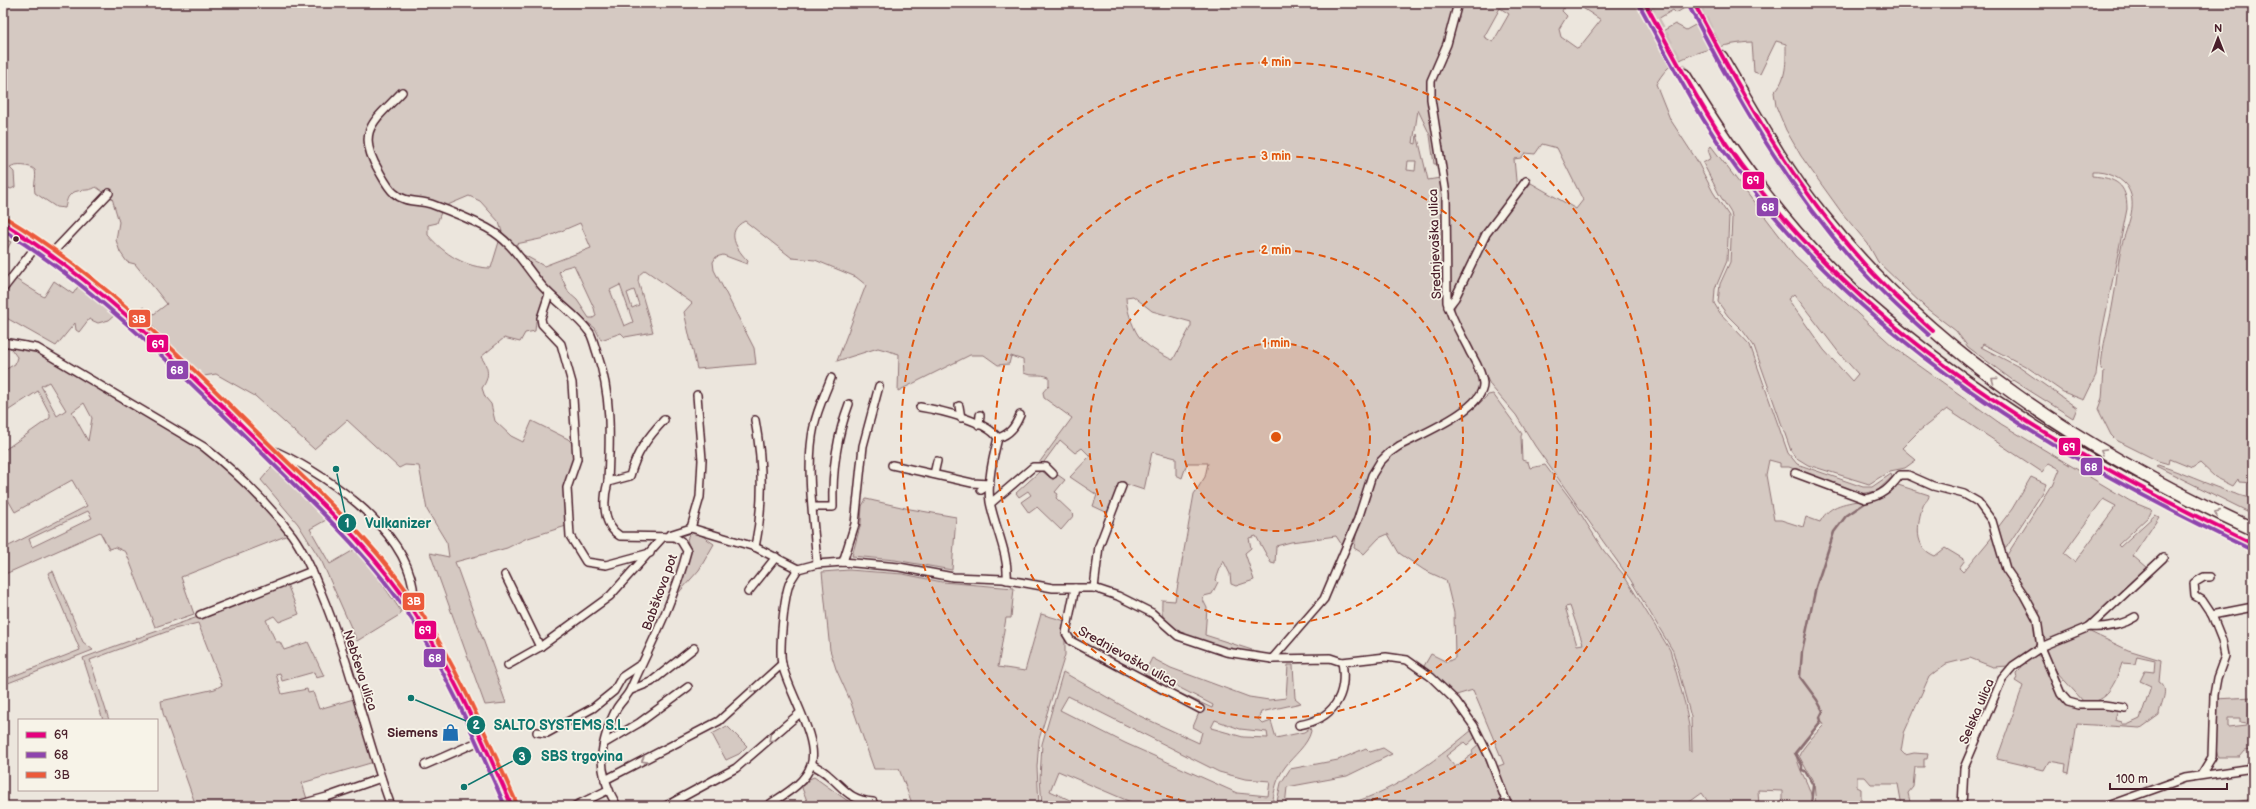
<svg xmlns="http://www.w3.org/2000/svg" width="2256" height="809" font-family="'Balsamiq Sans',sans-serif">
	<rect width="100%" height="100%" fill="#ece6dd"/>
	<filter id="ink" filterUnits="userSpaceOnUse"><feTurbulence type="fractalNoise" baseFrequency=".025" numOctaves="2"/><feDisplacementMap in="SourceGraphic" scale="8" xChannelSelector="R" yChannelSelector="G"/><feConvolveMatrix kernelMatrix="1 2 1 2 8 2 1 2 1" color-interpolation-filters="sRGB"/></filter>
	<g filter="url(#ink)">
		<g fill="#d5c9c2" stroke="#907476" fill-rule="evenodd">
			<path d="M3 3H1455L1449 30 1428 80 1429 106 1438 164H1434L1430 135 1418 110 1413 143 1416 144 1417 134 1428 180 1440 178 1452 323 1475 369 1479 379V388L1469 407 1378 461 1346 545H1342L1336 536 1291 542 1276 546 1275 564 1271 563 1256 536 1249 538 1251 548 1245 553 1254 580 1236 586 1231 584 1230 574 1223 560 1216 580 1218 582 1212 594 1204 596 1203 600 1207 608 1205 635 1252 650 1251 654C1223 648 1180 646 1164 618 1161 614 1162 605 1162 600L1175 601 1194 494 1205 477 1208 463H1187L1182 478 1176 475V458L1152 452 1144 490 1120 482 1108 513 1093 506 1097 495 1070 477 1090 456 1082 448 1075 453 1060 440 1041 466 1039 463 1072 418 1044 398 1043 392 1049 385V377C1040 373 1032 377 1024 373L1023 360 1011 356 1009 364 998 365 984 355H970L898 391 899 354 878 348 837 361 866 285 856 277 815 260 792 258 745 221C724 231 737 250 748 261L747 264 723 255 716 257 713 262 714 270 754 348 756 364 697 369 684 312 692 303 645 270 639 275 638 281 653 332 625 337 621 333 601 340 595 328 553 297 542 303 541 320 536 321 535 331 525 333 520 342 504 338 481 357C489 368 490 377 482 388L485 397 491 404 495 421 511 436 523 442 532 421 568 439 576 447 577 454 571 466 566 526 525 539 507 548 455 562 506 703 485 705 430 553 449 557 447 543 427 510 419 466 405 465 399 468 347 420 314 449 255 396 216 374 204 376 139 313 143 307 154 314 167 304 135 264 127 262 120 252 116 240 119 222 112 198 96 187C88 193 76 187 69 196 67 198 66 204 65 208L56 207 35 193C33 184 37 178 35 170 30 165 16 164 10 168L14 172 15 187 11 189 6 187 3 182ZM1408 161H1416L1415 171 1407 170ZM469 196 480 201 499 222 502 232 491 268C466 268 444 254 428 235V225L437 223 443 207ZM580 223 591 248 544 266 522 254 516 244 545 238ZM574 265 594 308 596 316 593 318H589L577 300 569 293 559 272 563 268ZM620 285 633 322 624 326 610 290ZM634 290 639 305 632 308 627 293ZM1133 296 1152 311 1191 322V326L1173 360C1162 355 1145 346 1138 335 1132 326 1126 307 1126 297Z"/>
			<path d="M1461 3H1566L1562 11 1567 16 1559 29 1561 37 1578 49 1601 20 1575 3H2253V483L2239 482 2238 479 2233 486 2215 477 2200 463 2192 468 2170 459 2169 464 2158 461 2116 440 2111 435 2098 409 2102 398 2104 371 2101 370C2102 344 2109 327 2113 302 2117 284 2117 265 2121 248 2125 230 2137 210 2130 192 2125 178 2106 171 2092 172V176C2116 178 2127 184 2127 209L2101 337 2096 375 2084 400 2063 392 2027 367 1983 344 1981 347 2019 367 2077 408 2073 418 2011 379 1968 347 1956 331 1926 308 1878 262 1868 244 1842 213 1801 156 1786 130 1776 106 1774 92C1787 80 1786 61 1786 44L1776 41 1760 74 1754 72 1752 42C1729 43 1683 53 1667 69 1663 73 1659 79 1656 84L1670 119 1696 159 1713 192 1729 216 1727 261 1715 289 1714 303 1720 313 1750 345 1788 453 1797 464 1863 487H1872L1891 474 1892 477 1877 491 1859 494 1789 467H1780V463L1769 460 1766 475 1774 520H1781L1803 527 1806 517 1820 522C1830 503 1847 504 1865 499 1874 497 1884 488 1892 483L1929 495C1929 500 1925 501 1923 506 1917 525 1913 547 1935 556L1945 548 1965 560 1959 568 1963 572 1993 536 2036 624 2038 637 2036 645 2009 666 1993 667 1970 658 1946 664 1935 672 1929 677 1904 733 1901 751 1905 755 1914 753 1928 754 1927 759H1924V767H1915L1913 787 1908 793 1911 806H1902L1898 784H1871L1865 777H1857V787L1861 789V806H1816L1814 783 1799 756C1801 749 1817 732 1824 725L1822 721 1796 754C1799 774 1811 783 1813 806H1782V791L1758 790 1759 806H1711L1702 793 1684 806H1511L1496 767 1504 764 1473 690 1453 696 1432 676 1424 666 1431 654 1447 662 1455 658 1454 613 1446 580 1424 570 1399 553 1388 534 1379 538 1364 554 1354 548C1358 519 1370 472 1393 453L1476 407 1488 395 1493 394 1522 434 1521 436 1522 460 1528 462 1530 468 1545 465 1575 505 1604 551 1623 574 1670 650 1685 704 1689 726 1690 751 1692 752 1691 717 1673 651 1630 579 1535 446 1516 415 1491 386 1452 313 1483 245 1495 226 1531 183 1576 209 1583 200 1557 148 1542 144 1535 154 1525 153 1521 158 1514 159 1517 191 1492 223 1454 298 1450 299V258L1433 85 1452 38ZM1688 6 1706 19 1686 30 1675 24 1659 33 1651 23 1673 10 1676 13ZM1500 8 1509 14 1493 42 1484 37ZM1570 606 1583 644 1577 645 1565 607Z"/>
			<path d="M1711 146 1795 256 1896 349 2001 424 2130 501 2152 510 2149 516 2118 545 2120 547 2155 515 2159 517 2133 556 2147 568 2088 624 2051 641C2040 639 2041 623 2038 614L2040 612 2039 610 2036 611C2025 595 2005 575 2007 555L2050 487 2053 486 2060 469 2049 463 2042 472 1947 409 1918 432 1902 448 1916 460 1905 468 1890 471 1869 484 1808 465 1795 457 1791 451 1754 346 1743 331 1728 316 1718 302 1720 284 1730 262 1732 218 1731 213 1719 194 1703 163 1711 158 1708 150ZM1794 294 1840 354 1858 374 1852 381 1824 350 1788 299ZM2103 499 2116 506 2075 562 2064 553Z"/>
			<polygon points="3,238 11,242 3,257"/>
			<polygon points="14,278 44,297 54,281 73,294 79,285 115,315 109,320 98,323 89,319 79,332 76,330 75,323 56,346 3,316 3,292"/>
			<path d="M9 346 23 347 36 352C125 402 227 449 288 535L181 577 194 614 155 627 126 552 115 547 109 549 100 532 3 575V549L87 506 72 480 15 512 3 491V451L50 418V414L38 391 3 414V371L15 364 17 357ZM49 382 66 410 57 416 41 386ZM84 403 92 418 88 441 72 412ZM88 511 92 518 32 547 29 539Z"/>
			<path d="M2158 465C2190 475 2220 491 2253 499V514L2156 466Z"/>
			<polygon points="272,467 326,520 310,529 330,564 354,550 376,575 401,611 401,614 357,641 322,562 298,524 261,480"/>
			<polygon points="1042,471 1053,480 1058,475 1065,480 1055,492 1058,494 1056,498 1074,515 1061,530 1037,507 1029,513 1021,502 1031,495 1028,491 1019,497 1016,493 1039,472"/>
			<polygon points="2031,477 2046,484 2043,492 2006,548 2003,548 1996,530 2012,509"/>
			<polygon points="866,499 910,509 956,517 952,570 895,560 852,556 861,523 862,506"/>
			<polygon points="691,528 714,544 699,570 674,598 691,551 687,540"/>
			<polygon points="849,570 903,574 942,582 1014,588 1011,618 1006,618 998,667 1025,671 1041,614 1069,622 1065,641 1065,655 1039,739 1037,767 1039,806 913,806 899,769 874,769 850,700 836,669 830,650 822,572"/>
			<polygon points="53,571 83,642 93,650 3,685 3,680 80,650 48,573"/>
			<path d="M287 584 299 614 279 622 274 616 266 620 276 642H280L284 650 308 642 324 676 316 678 314 672 282 681 280 673 276 674 282 694 307 689 308 693 313 692 319 709 357 698 374 762 302 783 307 799 297 806H196L163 713 161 701 215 689 222 685 198 623 174 629 90 660 109 720H103L83 658C151 632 220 611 287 584Z"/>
			<path d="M2086 630 2128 650 2161 660 2159 682C2171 689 2160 703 2159 715L2141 728 2077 724 2069 773 2065 772 2066 764 2049 761 2044 770 1997 759 2023 686 2015 681 2017 678 2016 673 2020 669 2021 664 2035 655 2043 657 2062 700 2118 710 2115 720 2122 722V725H2127L2140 719 2151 686 2140 681 2145 671 2154 672 2155 660 2137 656 2135 664 2122 663C2116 682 2107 704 2084 702L2057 672 2045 651 2046 648Z"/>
			<path d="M1152 658 1171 668 1249 697 1269 700 1286 698 1288 665H1293L1295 698 1301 703 1261 712 1258 719 1263 724 1271 721 1276 738 1304 732 1310 728 1311 731C1308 745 1293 756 1285 767 1276 779 1274 792 1272 806H1140L1058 771 1050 791 1083 806H1042L1040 778 1042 744 1063 672 1140 716 1199 743 1202 732 1193 727 1201 708 1141 680ZM1151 673 1213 705 1212 708 1149 679ZM1068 696 1219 772 1245 779 1270 781 1268 796 1237 793 1125 743 1060 710ZM1215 720 1240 729 1267 732 1268 738 1243 737 1211 728Z"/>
			<path d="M2253 697V750L2245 751 2240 757H2218L2215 745V699ZM2228 718H2240V722L2246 723V725L2228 727Z"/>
			<polygon points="727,726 747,746 739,754 726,760 712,734"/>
			<path d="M1472 730 1476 737 1467 745 1464 742 1446 756 1455 767 1473 754 1472 750 1479 744 1505 806H1339C1392 794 1431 764 1472 730Z"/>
			<polygon points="1366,748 1370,752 1383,748 1392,754 1347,776 1287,787 1285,806 1276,806 1281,783 1290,769 1338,760"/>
			<polygon points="814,777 855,806 809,806 802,788 809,779"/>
			<polygon points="2253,799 2253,806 2211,806"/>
		</g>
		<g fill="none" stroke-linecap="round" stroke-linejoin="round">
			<polyline stroke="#896c6f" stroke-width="2.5" points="1811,806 1813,785 1805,771 1802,770 1802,765 1795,753 1821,721 1820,717 1823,711 1817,700 1800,677 1802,652 1816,587 1834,532 1846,516 1868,501"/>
			<g stroke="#ccbeb9" stroke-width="12" stroke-dasharray="12 6" stroke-linecap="butt">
				<polyline points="1645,3 1684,75"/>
				<polyline points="1694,3 1721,57"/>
			</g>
			<defs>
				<g id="street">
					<path d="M402 92C376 120 354 130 379 171 383 178 388 188 394 193 405 203 418 200 431 204 450 211 470 219 487 228 513 242 524 265 542 286 557 303 577 315 590 333 593 339 595 347 597 353 612 396 610 436 608 482 603 500 602 525 620 536L674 537 681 541 687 551C675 598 651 644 631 688 628 696 621 701 617 708 610 720 602 743 602 757 602 775 608 791 617 806"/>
					<polyline points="52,253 109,193"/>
					<polyline points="3,289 38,244"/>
					<polyline points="549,294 541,318 542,324 561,344 572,383 577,459 567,488 570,536 586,562 606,565 650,553"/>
					<polyline points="1448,307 1455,298 1486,234 1526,181"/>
					<path d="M3 342 37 348 204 447C237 473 267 502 292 535 305 553 314 575 322 595 351 664 365 736 391 806"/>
					<polyline points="959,406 961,418"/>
					<path d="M920 407C939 410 987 421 998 438 993 458 987 482 990 502 995 528 1009 554 1007 580"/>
					<path d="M755 420C763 463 764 504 755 547"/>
					<polyline points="979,425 980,415"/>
					<path d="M998 438C1010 434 1015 427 1020 415"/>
					<path d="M268 448C321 470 403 526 413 587 414 595 413 604 414 611"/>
					<polyline points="892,465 972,483 990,484 981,490"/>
					<path d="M1795 473 1865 499C1882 496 1890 488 1900 475H1908L1933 486 1964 494 1978 502 1992 521 2006 569 2024 595 2037 619 2041 647 2061 694 2068 702 2079 705H2104L2125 708"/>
					<polyline points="934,474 937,461"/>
					<path d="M608 482 630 476C636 453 648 437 664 420"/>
					<polyline points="991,503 1033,467 1046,467 1053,474"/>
					<path d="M813 507H833C832 471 836 438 849 404"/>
					<polyline points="691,528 700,497 702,460 697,395"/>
					<polyline points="669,535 691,528 755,547 798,569"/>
					<polyline points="843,562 855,524 863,446 879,386"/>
					<path d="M817 564C814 522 805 466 814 426 817 410 825 394 831 378"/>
					<polyline points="798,569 817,564 843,562 899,567 953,577 1003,579 1053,588 1094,588 1118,596 1152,613 1178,636 1226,652 1272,659 1330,658 1342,662 1386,657 1407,660 1431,677 1456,701 1474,726 1489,756 1508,806"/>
					<polyline points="505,575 540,647"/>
					<polyline points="2210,577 2204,577 2194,583 2195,596 2202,600 2212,615"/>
					<polyline points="1075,588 1066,633 1071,641 1200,709"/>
					<polyline points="1094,588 1099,546 1122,486"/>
					<polyline points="748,592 776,557"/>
					<polyline points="200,615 312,571"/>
					<path d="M2089 627C2105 628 2121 626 2135 617"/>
					<path d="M1272 659 1324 599 1358 519 1372 475 1380 462 1389 453 1399 446C1419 435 1485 409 1483 383 1482 372 1475 361 1470 352 1462 335 1452 321 1447 302L1446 194 1431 99V81L1447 44 1458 3"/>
					<polyline points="508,665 540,647 610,596 663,537"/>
					<polyline points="631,690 651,682 694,648"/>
					<path d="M1299 725C1333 719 1348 696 1342 662"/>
					<polyline points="537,732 547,733 593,708 614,691 622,677 640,665"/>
					<polyline points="605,743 639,723 688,687"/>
					<path d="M812 764C817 768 824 771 828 775 845 789 849 800 873 802"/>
					<polyline points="425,765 482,740"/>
					<polyline points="2201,775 2212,757 2214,695 2217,678 2225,656 2222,640 2212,615 2253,607"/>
					<polyline points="605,780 719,721 782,664"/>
					<polyline points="294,806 327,797 381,778"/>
					<polyline points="575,806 608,790"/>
					<polyline points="666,806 736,768 800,713"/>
					<path d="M767 806C783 795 805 784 811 765 820 740 788 691 782 664 779 650 784 595 790 582 792 578 795 574 798 569"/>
					<polyline points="1962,806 1964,768 2002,679 2013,666 2041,647 2089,627 2163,558"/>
					<polyline points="2107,806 2185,778 2253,768"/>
				</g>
				<path id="primary" d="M3 223C103 280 179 363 260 443 314 497 372 547 414 612 453 673 482 741 512 806"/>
				<g id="highway">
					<path d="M1721 57C1752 109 1781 164 1819 211 1932 354 2089 454 2253 529"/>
					<path d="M1684 75C1734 157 1791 237 1864 301 1977 400 2117 482 2253 544"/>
				</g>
			</defs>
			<use href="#street" stroke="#4a1f2b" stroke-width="10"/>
			<use href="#primary" stroke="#4a1f2b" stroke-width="13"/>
			<use href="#highway" stroke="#4a1f2b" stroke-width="15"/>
			<use href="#street" stroke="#f7f3e8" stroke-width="7"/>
			<use href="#primary" stroke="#f7f3e8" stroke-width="10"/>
			<use href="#highway" stroke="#f7f3e8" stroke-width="12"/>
			<defs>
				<g id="bus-1">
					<path d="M1645 3C1675 58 1704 114 1741 165 1870 340 2060 452 2253 544"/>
					<path d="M1694 3C1741 94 1792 182 1860 259 1882 285 1908 308 1933 331"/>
					<path d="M3 223C105 286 178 363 263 446 316 498 373 549 414 612 454 673 482 740 512 806"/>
				</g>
				<g id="bus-2">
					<path d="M1640 6C1670 61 1699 118 1736 168 1866 344 2056 457 2250 549"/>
					<path d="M1689 6C1736 97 1787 186 1855 263 1878 289 1903 312 1929 335"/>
					<path d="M3 230C99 290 177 369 257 448 310 501 367 552 409 615 448 674 476 741 505 806"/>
				</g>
				<path id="bus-3" d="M6 218C109 281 182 358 267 442 321 495 378 545 419 609 459 670 487 738 517 804"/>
			</defs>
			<use href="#bus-1" stroke="#f7f3e8" stroke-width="7"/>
			<use href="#bus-2" stroke="#f7f3e8" stroke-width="7"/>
			<use href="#bus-3" stroke="#f7f3e8" stroke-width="7"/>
			<use href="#bus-1" stroke="#e5007d" stroke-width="4"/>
			<use href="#bus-2" stroke="#8e44ad" stroke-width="4"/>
			<use href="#bus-3" stroke="#ec593a" stroke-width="4"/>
		</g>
		<defs><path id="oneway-chevron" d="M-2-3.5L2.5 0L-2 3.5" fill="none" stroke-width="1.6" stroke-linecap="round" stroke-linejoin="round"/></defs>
		<g stroke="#a0898a">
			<use href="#oneway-chevron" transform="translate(1994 380) rotate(-144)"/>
			<use href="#oneway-chevron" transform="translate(2103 451) rotate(-151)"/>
			<use href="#oneway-chevron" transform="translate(2217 513) rotate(-156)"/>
			<use href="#oneway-chevron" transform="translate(753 690) rotate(138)"/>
			<use href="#oneway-chevron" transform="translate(771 739) rotate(140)"/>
			<use href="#oneway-chevron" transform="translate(644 760) rotate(152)"/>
		</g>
	</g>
	<circle cx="1276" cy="437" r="94" fill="#e0560e" fill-opacity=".12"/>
	<g fill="none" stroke="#e0560e" stroke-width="2" stroke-dasharray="7 5">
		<circle cx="1276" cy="437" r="94"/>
		<circle cx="1276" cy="437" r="187"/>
		<circle cx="1276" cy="437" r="281"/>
		<path d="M1208 806A375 375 0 1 1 1344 806"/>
	</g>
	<defs>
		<symbol id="shop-bare" viewBox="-9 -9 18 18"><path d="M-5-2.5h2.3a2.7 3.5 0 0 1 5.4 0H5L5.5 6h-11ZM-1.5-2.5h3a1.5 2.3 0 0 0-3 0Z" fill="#1f6fb2" stroke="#f7f3e8" stroke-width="2.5" paint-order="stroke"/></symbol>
	</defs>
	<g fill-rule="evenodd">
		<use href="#shop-bare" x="438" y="720" width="25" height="25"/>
	</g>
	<circle fill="#4a1f2b" stroke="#f7f3e8" stroke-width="1.5" cx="16" cy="239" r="3.5"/>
	<g text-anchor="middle" stroke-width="3.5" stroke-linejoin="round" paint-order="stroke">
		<g font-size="13" fill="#4a1f2b" stroke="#f7f3e8">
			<text transform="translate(1434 244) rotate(-92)" y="5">Srednjevaška ulica</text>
			<text transform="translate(659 592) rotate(-70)" y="5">Babškova pot</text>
			<text transform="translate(1128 656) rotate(29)" y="5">Srednjevaška ulica</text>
			<text transform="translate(361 670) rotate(72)" y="5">Nebčeva ulica</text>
			<text transform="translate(1976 711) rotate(-67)" y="5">Selska ulica</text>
		</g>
		<g font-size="13" font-weight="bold" fill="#4a1f2b" stroke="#f7f3e8" text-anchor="end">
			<text x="438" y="737">Siemens</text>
		</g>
	</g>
	<circle cx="1276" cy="437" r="6" fill="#e0560e" stroke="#f7f3e8" stroke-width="2"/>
	<g font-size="12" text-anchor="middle" font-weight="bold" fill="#e0560e" stroke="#f7f3e8" stroke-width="3.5" stroke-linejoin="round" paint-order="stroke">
		<text x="1276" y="66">4 min</text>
		<text x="1276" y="160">3 min</text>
		<text x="1276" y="254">2 min</text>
		<text x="1276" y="347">1 min</text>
	</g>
	<path fill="none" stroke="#0f766e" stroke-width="1.5" d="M336 469L347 523M411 698L476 725M464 787L522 756"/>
	<g fill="#0f766e" stroke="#f7f3e8" stroke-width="1.5">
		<circle cx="336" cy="469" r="4"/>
		<circle cx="411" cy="698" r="4"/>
		<circle cx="464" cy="787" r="4"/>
		<circle cx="347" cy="523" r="10"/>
		<circle cx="476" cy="725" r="10"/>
		<circle cx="522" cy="756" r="10"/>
	</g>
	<g font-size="12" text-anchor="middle" font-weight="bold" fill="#fff">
		<text x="347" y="527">1</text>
		<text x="476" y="729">2</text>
		<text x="522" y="761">3</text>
	</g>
	<g font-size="14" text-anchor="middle" font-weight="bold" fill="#0f766e" stroke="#f7f3e8" stroke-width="3.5" stroke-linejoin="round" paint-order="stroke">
		<text x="398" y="528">Vulkanizer</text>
		<text x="561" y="730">SALTO SYSTEMS S.L.</text>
		<text x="582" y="761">SBS trgovina</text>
	</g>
	<g stroke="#f7f3e8" stroke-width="1.5">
		<rect x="1742" y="171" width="23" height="19" rx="4" fill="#e5007d"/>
		<rect x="1756" y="197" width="23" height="20" rx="4" fill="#8e44ad"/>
		<rect x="128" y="309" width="23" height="19" rx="4" fill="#ec593a"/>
		<rect x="146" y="334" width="23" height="19" rx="4" fill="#e5007d"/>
		<rect x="166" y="360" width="23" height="20" rx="4" fill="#8e44ad"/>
		<rect x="2058" y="437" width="23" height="19" rx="4" fill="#e5007d"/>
		<rect x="2080" y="457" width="23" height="19" rx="4" fill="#8e44ad"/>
		<rect x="402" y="592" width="23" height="19" rx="4" fill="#ec593a"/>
		<rect x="414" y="620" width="23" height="20" rx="4" fill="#e5007d"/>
		<rect x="423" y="648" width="23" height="20" rx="4" fill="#8e44ad"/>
	</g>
	<g font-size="11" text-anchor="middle" font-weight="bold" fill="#fff">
		<text x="1753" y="184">69</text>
		<text x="1768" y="211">68</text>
		<text x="139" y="323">3B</text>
		<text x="158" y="348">69</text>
		<text x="177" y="374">68</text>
		<text x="2069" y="451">69</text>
		<text x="2091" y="471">68</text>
		<text x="414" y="605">3B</text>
		<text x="425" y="634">69</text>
		<text x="435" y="662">68</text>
	</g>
	<rect width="2256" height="809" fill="none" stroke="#f7f3e8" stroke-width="16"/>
	<rect x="8" y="8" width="2240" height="793" fill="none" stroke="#4a1f2b" stroke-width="1.5" filter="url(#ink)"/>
	<rect x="18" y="719" width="140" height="72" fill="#f7f3e8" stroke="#b29e9c"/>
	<rect x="26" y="732" width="20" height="6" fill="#e5007d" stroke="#b29e9c"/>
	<text x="54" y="739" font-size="12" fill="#4a1f2b">69</text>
	<rect x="26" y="752" width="20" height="6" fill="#8e44ad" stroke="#b29e9c"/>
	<text x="54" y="759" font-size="12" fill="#4a1f2b">68</text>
	<rect x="26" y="772" width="20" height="6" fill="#ec593a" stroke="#b29e9c"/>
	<text x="54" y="779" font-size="12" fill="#4a1f2b">3B</text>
	<g transform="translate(2218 38)" stroke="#f7f3e8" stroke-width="3" paint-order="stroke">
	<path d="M0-3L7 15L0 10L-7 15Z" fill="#4a1f2b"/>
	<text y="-6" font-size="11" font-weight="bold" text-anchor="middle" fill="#4a1f2b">N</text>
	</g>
	<path d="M2110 783v6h117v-6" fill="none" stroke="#4a1f2b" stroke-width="2"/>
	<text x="2116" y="783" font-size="12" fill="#4a1f2b" stroke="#f7f3e8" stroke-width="3" paint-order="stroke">100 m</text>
</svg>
